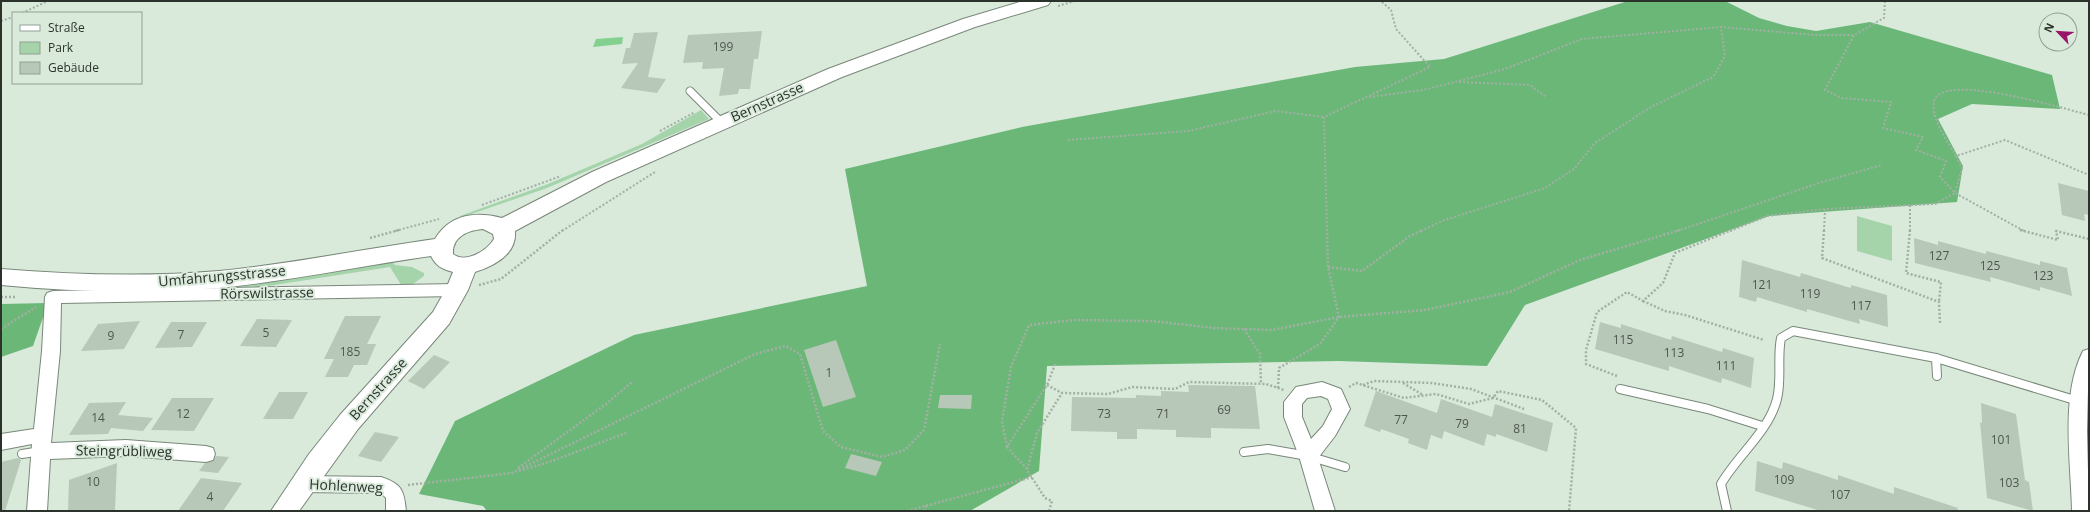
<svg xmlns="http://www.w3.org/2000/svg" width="2090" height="512" font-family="'Open Sans',sans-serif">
	<rect width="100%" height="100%" fill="#d9eadb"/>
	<g fill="#a5d4ab">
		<polygon points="701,110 709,119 547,188 460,218 460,216 548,184 642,144"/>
		<polygon points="1857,216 1892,226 1892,261 1857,251"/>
		<polygon points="391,261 395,265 412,267 424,273 424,276 409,287 403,288 390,267 268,286 216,291 218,287"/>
	</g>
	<g fill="#6bb778">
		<polygon points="1628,1 1725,1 1759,18 1787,26 1816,31 1870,22 2052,75 2060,109 1972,104 1938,119 1963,166 1957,202 1769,216 1525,305 1487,366 1339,361 1047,366 1039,471 970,511 487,511 483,506 419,494 455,421 634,335 867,286 845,169 1022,127 1355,67 1444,59"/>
		<polygon points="48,303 33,346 1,357 1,304"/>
	</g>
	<polygon fill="#83d08f" points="623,37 622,44 593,47 596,39"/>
	<g fill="#b7c7b8">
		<polygon points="762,31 758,59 754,59 750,89 739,89 738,94 719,96 724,68 702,69 703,62 683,63 688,35"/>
		<polygon points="658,32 648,77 666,79 657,93 621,88 638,63 622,64 626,48 630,48 634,33"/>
		<polygon points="2058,183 2089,191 2089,215 2084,214 2085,221 2062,215"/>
		<polygon points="1914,238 1938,245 1938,241 1986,254 1986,251 2040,265 2040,261 2067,268 2072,296 2040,287 2040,291 1990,277 1991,282 1915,263"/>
		<polygon points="1742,260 1800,277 1801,273 1851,288 1851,285 1887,295 1888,327 1859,319 1860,324 1807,309 1807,312 1757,297 1756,302 1739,297"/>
		<polygon points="345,316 381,316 367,344 376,344 367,365 354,365 348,377 325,377 334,359 324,359"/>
		<polygon points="257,319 292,320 276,347 240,346"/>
		<polygon points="140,321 124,349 81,351 98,324"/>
		<polygon points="171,322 207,322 192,347 155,348"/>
		<polygon points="1600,322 1621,328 1621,324 1671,340 1672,336 1722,352 1723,348 1754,358 1751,388 1722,378 1721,383 1669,366 1669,371 1595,349"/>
		<polygon points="836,340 856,397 823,407 804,350"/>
		<polygon points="434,355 450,362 424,389 408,381"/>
		<polygon points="1188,385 1255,386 1260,429 1211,428 1211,438 1176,437 1176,430 1137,429 1137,439 1117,439 1117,432 1071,431 1072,397 1136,398 1136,395 1161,396 1161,391 1189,392"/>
		<polygon points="1376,391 1437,413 1441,399 1492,417 1495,404 1553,423 1547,452 1496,434 1496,437 1487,434 1484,446 1444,431 1442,439 1431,435 1427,450 1408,443 1409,439 1381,429 1380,432 1364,426"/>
		<polygon points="279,392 308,392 293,419 263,419"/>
		<polygon points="940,395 972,395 971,409 938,408"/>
		<polygon points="172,398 214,398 194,431 151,430"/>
		<polygon points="126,402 118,415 153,418 143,431 111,428 108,434 69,435 89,403"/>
		<polygon points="1981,403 2016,414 2025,480 2029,482 2033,511 1987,498 1980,422 1982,423"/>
		<polygon points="375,432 399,437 381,462 358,456"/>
		<polygon points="851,454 882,462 876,476 845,468"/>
		<polygon points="216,456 229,457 218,473 199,471 205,463 213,461"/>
		<polygon points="18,458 21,460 5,511 1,511 1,462"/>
		<polygon points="1757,461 1782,469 1783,462 1838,480 1838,475 1894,494 1894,487 1958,508 1957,511 1821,511 1755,491"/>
		<polygon points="117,463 115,511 68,511 69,480"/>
		<polygon points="201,478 242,483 223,511 178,511"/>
	</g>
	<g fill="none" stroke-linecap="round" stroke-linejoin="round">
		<defs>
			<polyline id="service-far1" points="690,91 721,122"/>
			<g id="service">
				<polyline points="1936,358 1937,376"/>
				<polyline points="1620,389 1708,409 1762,426"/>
				<polyline points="1244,452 1268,449 1308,456 1345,467"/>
				<polyline points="22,454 41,451"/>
				<path d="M1727 511 1721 484C1737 456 1769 431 1777 399 1782 379 1777 358 1781 338L1793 331 1936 358 2078 401"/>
			</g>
			<g id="minor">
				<polygon points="457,284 463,286 465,290 463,294 457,296 61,303 60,351 51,443 126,440 206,446 213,448 215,454 213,460 206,462 126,456 50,459 47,511 27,511 32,444 1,450 1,434 34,429 42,351 45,297 47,293 53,291"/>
				<path d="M2089 349 2087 431 2089 511H2072C2071 462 2060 396 2083 351Z"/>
				<path d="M1322 382 1341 389 1350 409 1335 436 1318 458 1335 511H1315L1299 456 1284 417V402L1296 387ZM1321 396 1328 399 1332 409 1323 426 1311 439 1302 417V404L1307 398Z"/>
				<path d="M302 476 381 477C402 484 404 490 406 511H386V498L381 493 302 492 295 490 293 484 295 478Z"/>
			</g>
			<path id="secondary" d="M1023 1H1051L1048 5 975 27 842 77 606 182 515 231C517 254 494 266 475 272L468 290 449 324 358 429 299 511H271L309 454 340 415 433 312 446 289 453 272C442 269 436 266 431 256 360 266 290 281 219 288 146 294 73 292 1 285V269C73 275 146 277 219 271 291 264 363 249 435 239 450 214 476 211 502 218L592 172 828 69 963 19ZM483 229 493 234 494 239C487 251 465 264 453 254 452 237 468 230 483 229Z"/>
		</defs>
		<use href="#service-far1" stroke="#788779" stroke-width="9"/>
		<use href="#service" stroke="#788779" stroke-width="10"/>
		<use href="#minor" stroke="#788779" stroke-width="2"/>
		<use href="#secondary" stroke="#788779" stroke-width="2"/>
		<g stroke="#a2b0a4" stroke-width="2" stroke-dasharray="2 2" stroke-linecap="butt">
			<polyline points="1885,1 1884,18 1854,35 1825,90 1842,98 1891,102 1883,128 1923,137 1916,150 1946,161 1940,177 1955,193 2024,231"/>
			<polyline points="1058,6 1075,1"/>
			<polyline points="22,13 48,1"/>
			<polyline points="1,21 13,17"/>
			<polyline points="1459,82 1530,85 1546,97"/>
			<polyline points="1369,97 1423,90 1505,69 1582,39 1721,27 1814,35 1854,35"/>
			<path d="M2089 115C2068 110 1939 70 1934 102 1931 120 1948 142 1956 156L2005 140 2089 175"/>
			<polyline points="660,131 695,112"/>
			<polyline points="1068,140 1188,131 1276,111 1324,117"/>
			<polyline points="482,205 561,176"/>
			<polyline points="1910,205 1910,231"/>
			<polyline points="395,231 439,219"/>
			<polyline points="562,231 655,172"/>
			<polyline points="1327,231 1324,117 1430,67 1396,29 1391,10 1381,1"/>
			<polyline points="1421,231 1442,221 1545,188 1574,169 1595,143 1651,107 1713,77 1725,56 1721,28"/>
			<polyline points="1677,231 1822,182 1882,165"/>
			<polyline points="1730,231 1767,216 1825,209"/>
			<polyline points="1824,231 1825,209 1935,204 1955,193 1962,168 1956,156"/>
		</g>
		<g stroke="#a2b0a4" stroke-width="2.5" stroke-dasharray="2 2" stroke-linecap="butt">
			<polyline points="1824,230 1822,258 1939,302 1940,323"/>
			<polyline points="1910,230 1906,273 1941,282 1939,302"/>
			<polyline points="2020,230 2058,240 2056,231 2089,239"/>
			<polyline points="370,238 399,230"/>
			<polyline points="1328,267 1362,271 1410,236 1423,230"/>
			<polyline points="479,285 501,279 563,230"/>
			<polyline points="1,297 16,297"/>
			<polyline points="1643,301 1665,311 1685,315 1764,340"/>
			<polyline points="1,329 36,307"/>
			<polyline points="1244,329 1260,354 1261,384"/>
			<polyline points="1617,376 1586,364 1586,350 1597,312 1627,292 1643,301 1663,283 1675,253 1732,230"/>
			<polyline points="1403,383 1423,395"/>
			<polyline points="1047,385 1062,393"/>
			<polyline points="1363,385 1374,381 1432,383 1471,389 1524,409"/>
			<polyline points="1349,387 1356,383 1404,398 1436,394 1469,404 1493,398 1498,391 1542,400 1576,428 1569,511"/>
			<polyline points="1278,388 1279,368 1320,344 1339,317 1328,267 1327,230"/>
			<polyline points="1007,447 1002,421 1011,367 1029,325 1074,320 1152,321 1214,328 1272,330 1339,317 1425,310 1510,292 1580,260 1680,230"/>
			<polyline points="518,468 606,404 633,381"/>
			<polyline points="1027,469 1007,447 1047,385 1056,362"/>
			<polyline points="519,471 552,461 626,433"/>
			<polyline points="408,485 512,473 755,354 786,346 800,354 823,431 841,447 882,457 905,450 924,430 940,344"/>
			<polyline points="907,511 1032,477"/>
			<polyline points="924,511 927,505"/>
			<polyline points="1049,511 1052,501 1045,498 1027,470 1037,433 1062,393 1108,394 1132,387 1175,389 1189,382 1266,384 1284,390"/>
		</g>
		<use href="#service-far1" stroke="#fff" stroke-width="7"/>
		<use href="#service" stroke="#fff" stroke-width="8"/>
		<use href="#minor" fill="#fff" fill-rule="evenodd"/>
		<use href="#secondary" fill="#fff" fill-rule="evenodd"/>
	</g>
	<g text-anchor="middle" stroke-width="4" stroke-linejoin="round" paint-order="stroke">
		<g font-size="12" fill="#4e574f">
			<text x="723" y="51">199</text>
			<text x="1939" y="260">127</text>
			<text x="1990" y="270">125</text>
			<text x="2043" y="280">123</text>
			<text x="1762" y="289">121</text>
			<text x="1810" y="298">119</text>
			<text x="1861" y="310">117</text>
			<text x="266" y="337">5</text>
			<text x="181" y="339">7</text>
			<text x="111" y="340">9</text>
			<text x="1623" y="344">115</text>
			<text x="350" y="356">185</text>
			<text x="1674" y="357">113</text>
			<text x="1726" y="370">111</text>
			<text x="829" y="377">1</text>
			<text x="1224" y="414">69</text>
			<text x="183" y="418">12</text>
			<text x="1104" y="418">73</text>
			<text x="1163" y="418">71</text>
			<text x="98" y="422">14</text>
			<text x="1401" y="424">77</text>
			<text x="1462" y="428">79</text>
			<text x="1520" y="433">81</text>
			<text x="2001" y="444">101</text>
			<text x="1784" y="484">109</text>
			<text x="93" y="486">10</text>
			<text x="2009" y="487">103</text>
			<text x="1840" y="499">107</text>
			<text x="210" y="501">4</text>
		</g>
		<g font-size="14" fill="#2b322c" stroke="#d9eadb">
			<text transform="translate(767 102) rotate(-24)" y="5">Bernstrasse</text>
			<text transform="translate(222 276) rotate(-5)" y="5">Umfahrungsstrasse</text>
			<text transform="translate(267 293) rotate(-1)" y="5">Rörswilstrasse</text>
			<text transform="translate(378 389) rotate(-48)" y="5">Bernstrasse</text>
			<text transform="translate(124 451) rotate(1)" y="5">Steingrübliweg</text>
			<text transform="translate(346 486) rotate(3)" y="5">Hohlenweg</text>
		</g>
	</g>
	<rect width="2090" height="512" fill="none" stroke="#2b322c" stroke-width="4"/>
	<rect x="12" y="12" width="130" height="72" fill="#d9eadb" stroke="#93a095"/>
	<rect x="20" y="25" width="20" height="6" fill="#ffffff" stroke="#93a095"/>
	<text x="48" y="32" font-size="12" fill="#2b322c">Straße</text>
	<rect x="20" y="42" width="20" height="12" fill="#a5d4ab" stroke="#93a095"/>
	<text x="48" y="52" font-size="12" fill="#2b322c">Park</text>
	<rect x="20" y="62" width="20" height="12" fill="#b7c7b8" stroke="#93a095"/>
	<text x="48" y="72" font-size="12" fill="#2b322c">Gebäude</text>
	<g transform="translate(2058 32) rotate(295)"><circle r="19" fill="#d9eadb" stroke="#93a095"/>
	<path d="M0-3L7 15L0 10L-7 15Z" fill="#991569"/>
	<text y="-6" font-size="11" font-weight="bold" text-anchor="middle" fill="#2b322c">N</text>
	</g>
</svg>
